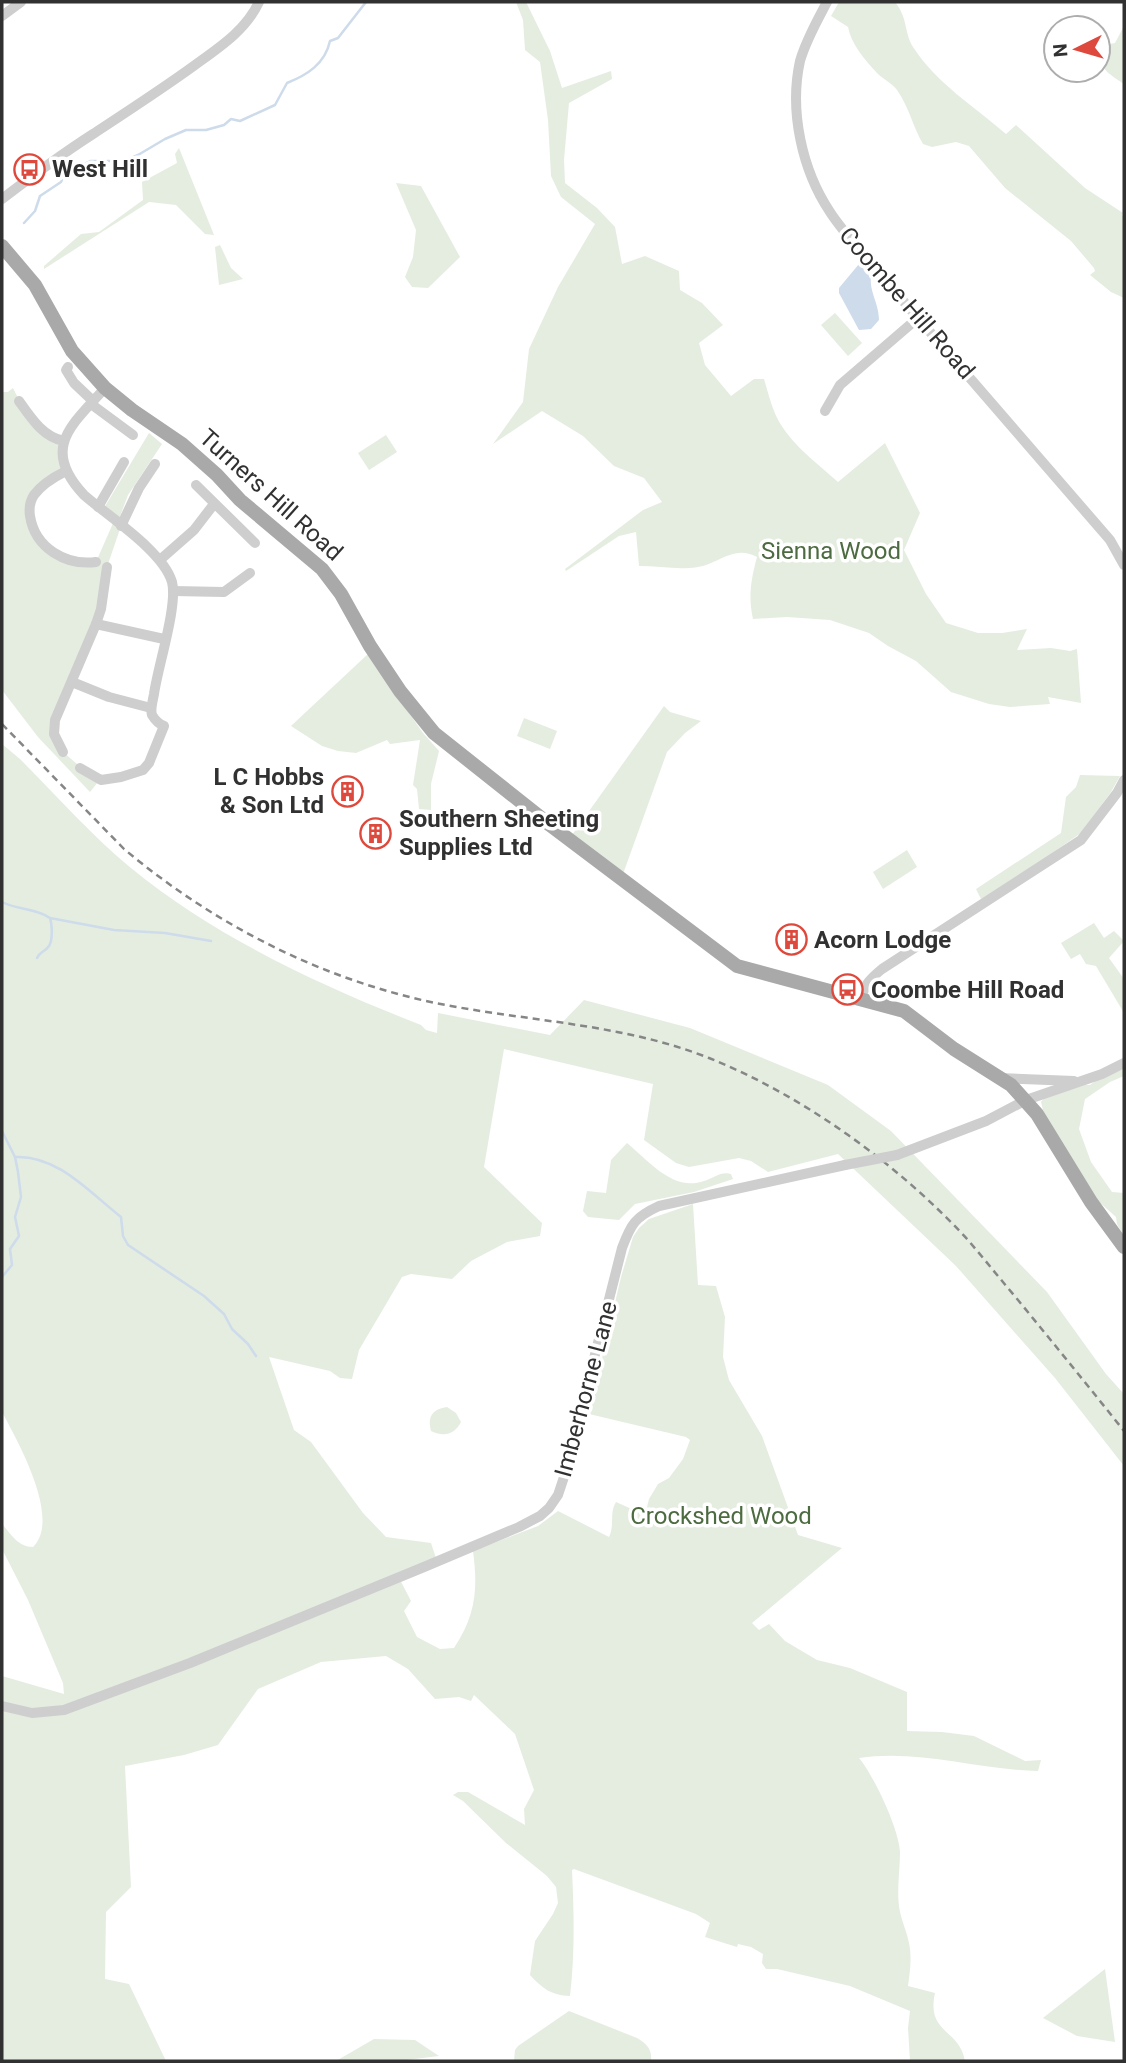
<svg xmlns="http://www.w3.org/2000/svg" width="1126" height="2063" font-family="Roboto,sans-serif">
	<rect width="100%" height="100%" fill="#fff"/>
	<g fill="#e5ede0">
		<path d="M516 2H526L550 51 562 88 611 71 612 79 569 103 564 160 565 183 597 208 615 227 622 264 645 256 679 271 680 290 702 303 723 325 699 343 705 365 731 396 754 379H764C767 389 770 401 774 411 785 440 816 462 838 482L885 443 920 513 904 550 926 594 946 623 978 633H1002L1027 629 1017 650 1051 648 1070 651 1077 649 1081 703 1048 697 1050 704 1010 707 989 704 951 692 916 661 888 646 869 633 830 620 787 617 753 619C748 597 751 579 757 557 731 543 717 568 689 568 673 569 656 566 639 566L636 532 619 536 566 571 565 569 643 510 662 502 644 478 614 466 583 436 542 411 493 444 523 402 529 349 558 287 595 224 561 197 551 176 548 120 540 62 525 50 523 20Z"/>
		<path d="M839 2H895C908 18 904 32 913 47 936 83 975 107 1006 134L1016 125 1085 188 1123 213 1122 215 1124 217V298L1111 292 1090 275 1095 271 1094 268 1071 241 1005 188 969 146 956 142 932 147 923 144C913 127 909 107 897 90 892 83 883 79 877 73 865 60 851 44 848 27L831 16Z"/>
		<path d="M1124 26V84C1114 77 1095 67 1101 52 1104 45 1108 44 1115 43Z"/>
		<polygon points="179,148 214,235 205,234 176,205 149,202 44,269 44,266 81,234 99,232 143,200 142,182 177,163 175,154"/>
		<polygon points="396,183 421,186 460,257 428,288 412,287 405,277 413,257 416,230"/>
		<polygon points="220,245 231,268 243,279 219,285 215,247"/>
		<polygon points="835,313 862,343 848,356 821,325"/>
		<path d="M13 388C25 414 41 424 64 441L66 471 34 495 31 524 59 555 96 562 114 521 121 526 107 567 101 609 55 720 63 752 98 782 90 792 38 737 2 690V392H8Z"/>
		<polygon points="149,433 162,444 128,495 119,519 104,508"/>
		<polygon points="386,435 397,452 369,470 358,453"/>
		<polygon points="368,654 423,733 439,751 431,784 431,810 419,809 417,789 413,785 420,740 390,744 387,740 356,753 338,751 322,746 291,726"/>
		<polygon points="664,706 670,712 701,721 685,733 667,752 623,874 572,835"/>
		<polygon points="524,718 557,731 550,749 517,736"/>
		<path d="M2 744 20 759C57 796 92 836 131 868 217 938 319 985 421 1025L426 1030 437 1033 438 1013 550 1035 584 1000 690 1028 828 1085 891 1131 1047 1292 1106 1374 1124 1394V1466L1055 1378 956 1266 838 1154 768 1172 751 1161 739 1158 689 1167 676 1163 644 1140 653 1084 504 1049 484 1167 542 1223 540 1236 507 1242 471 1261 452 1279 411 1274 402 1277 359 1350 352 1379 340 1378 330 1371 269 1357 294 1430 311 1442 363 1513 386 1537 431 1543 436 1558 397 1574 411 1601 404 1611 417 1637 440 1649 454 1648C476 1615 478 1589 473 1551L538 1526 558 1511 609 1537C615 1525 609 1513 616 1502L645 1515 649 1499 658 1484 669 1478 683 1459 690 1440 686 1437 589 1414 621 1277 633 1237 639 1228 649 1219 693 1204 698 1285 716 1286 725 1317 723 1357 729 1380 762 1436 798 1535 842 1548 752 1623 759 1630 769 1624 785 1641 817 1660 850 1668 907 1692V1731L942 1732 974 1736 1025 1761 1041 1760 1038 1771C979 1770 919 1749 859 1758 874 1776 899 1829 900 1852 900 1872 896 1892 900 1912 902 1922 907 1932 909 1943 912 1958 910 1971 908 1986L935 1993C926 2034 959 2028 965 2061H910L908 2028 910 2011 850 1986 777 1969H766L762 1963 763 1954 751 1947 738 1944 737 1947 705 1937 710 1923 696 1914 574 1869 572 1870C574 1913 575 1954 570 1996 551 1995 543 1989 530 1975L535 1941 553 1914 558 1903 556 1887 547 1876 506 1843 463 1801 453 1795 458 1792H468L525 1825 524 1809 534 1790 515 1734 474 1695 471 1701 459 1697 435 1699 408 1669 386 1656 321 1662 258 1689 218 1745 184 1755 125 1766 131 1887 106 1912 105 1979 129 1984 166 2061H2V1676L64 1694 63 1683 28 1600 2 1549V1524C11 1534 18 1547 33 1547 62 1519 17 1440 2 1412Z"/>
		<polygon points="1080,775 1120,776 1111,792 1081,833 997,891 981,899 976,889 1061,833 1066,797 1076,787"/>
		<polygon points="907,850 917,867 883,889 873,872"/>
		<polygon points="1094,923 1104,938 1114,931 1124,941 1109,958 1124,979 1124,1013 1096,966 1086,964 1080,954 1071,959 1061,943"/>
		<polygon points="1124,1068 1124,1076 1110,1082 1085,1099 1079,1129 1091,1162 1112,1192 1124,1193 1124,1236 1117,1224 1116,1217 1096,1199 1052,1129 1043,1110 1041,1102 1044,1098 1085,1085 1090,1085 1098,1079"/>
		<path d="M627 1143C649 1161 673 1192 704 1181 714 1178 721 1171 731 1174L733 1179 694 1192 635 1204 619 1220 588 1217 583 1211 587 1191 606 1193 611 1160Z"/>
		<path d="M447 1407 456 1413 461 1422C454 1435 444 1437 431 1431 427 1416 433 1409 447 1407Z"/>
		<polygon points="1105,1969 1115,2042 1077,2036 1043,2018"/>
		<path d="M569 2011 637 2038C647 2044 652 2049 651 2061H514L515 2050 518 2046Z"/>
		<polygon points="374,2039 415,2040 439,2056 398,2061 336,2061"/>
	</g>
	<path fill="#cddbeb" d="M859 264 871 276C869 292 879 303 879 320L871 329 859 330 839 293V288Z"/>
	<g fill="none" stroke-linecap="round" stroke-linejoin="round">
		<g stroke="#cddbeb" stroke-width="2.5">
			<path d="M24 223 35 211 40 196 61 182 65 173 91 161H123L138 155 165 139 186 130H206L224 125 231 119 240 121 275 105 287 83C307 75 325 64 330 41L338 38 366 2"/>
			<path d="M2 902C17 910 36 908 50 918 52 924 53 940 49 946 45 952 40 951 37 958"/>
			<polyline points="50,918 114,930 165,933 211,941"/>
			<polyline points="2,1131 15,1157 18,1172 21,1197 15,1217 19,1236 10,1249 12,1265 2,1277"/>
			<path d="M15 1157C58 1155 89 1192 121 1217L123 1236 128 1245 204 1296 224 1314 232 1329 248 1344 256 1356"/>
		</g>
		<g stroke="#cecece" stroke-width="10">
			<path d="M827 2C817 21 806 40 800 61 789 111 802 170 830 212 837 223 846 233 853 243L1110 540 1124 565"/>
			<polyline points="2,16 21,2"/>
			<path d="M2 199C32 176 62 154 93 134 128 111 162 89 195 65 220 47 246 30 259 2"/>
			<polyline points="68,367 66,370 74,383 93,401"/>
			<path d="M19 401C31 418 43 437 64 441"/>
			<polyline points="91,404 133,435"/>
			<polyline points="825,411 840,385 919,317"/>
			<path d="M66 471C54 477 42 484 34 495 30 501 29 509 30 516 35 548 66 566 96 562"/>
			<polyline points="196,485 255,543"/>
			<polyline points="98,507 124,462"/>
			<polyline points="121,526 139,488 155,464"/>
			<polyline points="161,559 194,530 214,504"/>
			<polyline points="173,591 224,592 250,573"/>
			<polyline points="96,624 164,639"/>
			<polyline points="72,682 109,697 151,708"/>
			<polyline points="63,752 54,734 55,720 96,624 101,609 107,567"/>
			<path d="M80 768 101 780 121 777 143 770 149 763 164 726C159 724 155 720 152 715 150 709 153 700 154 694 158 666 178 605 172 582 163 551 109 517 84 495 40 448 72 425 105 388"/>
			<path d="M861 998C865 984 871 978 882 969L1081 840 1117 793 1124 780"/>
			<polyline points="1000,1078 1074,1081"/>
			<polyline points="897,1155 986,1121 1026,1100 1102,1074 1124,1063"/>
			<path d="M2 1706 32 1713 64 1710 190 1663 424 1567 519 1527 540 1516 549 1508 558 1495 564 1477 622 1248C631 1224 635 1217 659 1206L845 1165"/>
		</g>
		<polyline stroke="#a9a9a9" stroke-width="14" points="2,246 35,285 72,351 105,388 132,410 182,444 217,475 240,500 322,569 341,594 370,646 400,691 434,733 550,825 737,966 904,1011 954,1049 1011,1085 1037,1114 1091,1202 1124,1247"/>
		<path stroke="#868686" stroke-width="2.5" stroke-dasharray="7 5" stroke-linecap="butt" d="M2 724 124 849C217 927 330 984 451 1006 538 1022 626 1025 709 1058 804 1096 899 1165 968 1240 985 1260 1001 1280 1018 1300 1054 1344 1089 1387 1124 1431"/>
		<polyline stroke="#cecece" stroke-width="10" points="845,1165 897,1155"/>
	</g>
	<defs>
		<symbol id="bus-ring" viewBox="-11 -11 22 22"><circle r="9.5" fill="#fff" stroke="#dd4a3d" stroke-width="1.5"/><path d="M-5-6H5V4H4V6H2V4H-2V6H-4V4H-5ZM-3.5-4V0h7V-4ZM-3.5 1.2v1.5H-2V1.2ZM2 1.2v1.5H3.5V1.2Z" fill="#dd4a3d"/></symbol>
		<symbol id="building-ring" viewBox="-11 -11 22 22"><circle r="9.5" fill="#fff" stroke="#dd4a3d" stroke-width="1.5"/><path d="M-4-6H4V6H1V3H-1V6H-4ZM-2.5-4.3h1.7v1.8h-1.7ZM.8-4.3h1.7v1.8H.8ZM-2.5-1h1.7V.8h-1.7ZM.8-1h1.7V.8H.8Z" fill="#dd4a3d"/></symbol>
	</defs>
	<g fill-rule="evenodd">
		<use href="#bus-ring" x="12" y="152" width="35" height="35"/>
		<use href="#building-ring" x="330" y="774" width="35" height="35"/>
		<use href="#building-ring" x="358" y="816" width="35" height="35"/>
		<use href="#building-ring" x="774" y="922" width="35" height="35"/>
		<use href="#bus-ring" x="830" y="972" width="35" height="35"/>
	</g>
	<g text-anchor="middle" stroke-width="7" stroke-linejoin="round" paint-order="stroke">
		<g font-size="24" font-weight="bold" fill="#313131" stroke="#fff" text-anchor="start">
			<text x="52" y="177">West Hill</text>
			<text x="324" y="785" text-anchor="end">L C Hobbs<tspan x="324" dy="28">&amp; Son Ltd</tspan></text>
			<text x="399" y="827">Southern Sheeting<tspan x="399" dy="28">Supplies Ltd</tspan></text>
			<text x="814" y="948">Acorn Lodge</text>
			<text x="871" y="998">Coombe Hill Road</text>
		</g>
		<g font-size="24" fill="#313131" stroke="#fff">
			<text transform="translate(907 303) rotate(49)" y="8">Coombe Hill Road</text>
			<text transform="translate(271 495) rotate(42)" y="8">Turners Hill Road</text>
			<text transform="translate(586 1389) rotate(-75)" y="8">Imberhorne Lane</text>
		</g>
		<g font-size="24" fill="#4d6b40" stroke="#fff">
			<text x="831" y="559">Sienna Wood</text>
			<text x="721" y="1524">Crockshed Wood</text>
		</g>
	</g>
	<rect width="1126" height="2063" fill="none" stroke="#313131" stroke-width="7"/>
	<g transform="translate(1077 49) rotate(265)"><circle r="33" fill="#ffffff" stroke="#adadad" stroke-width="2"/>
	<path d="M0-5L12 26L0 18L-12 26Z" fill="#dd4a3d"/>
	<text y="-10" font-size="19" font-weight="bold" text-anchor="middle" fill="#313131">N</text>
	</g>
</svg>
